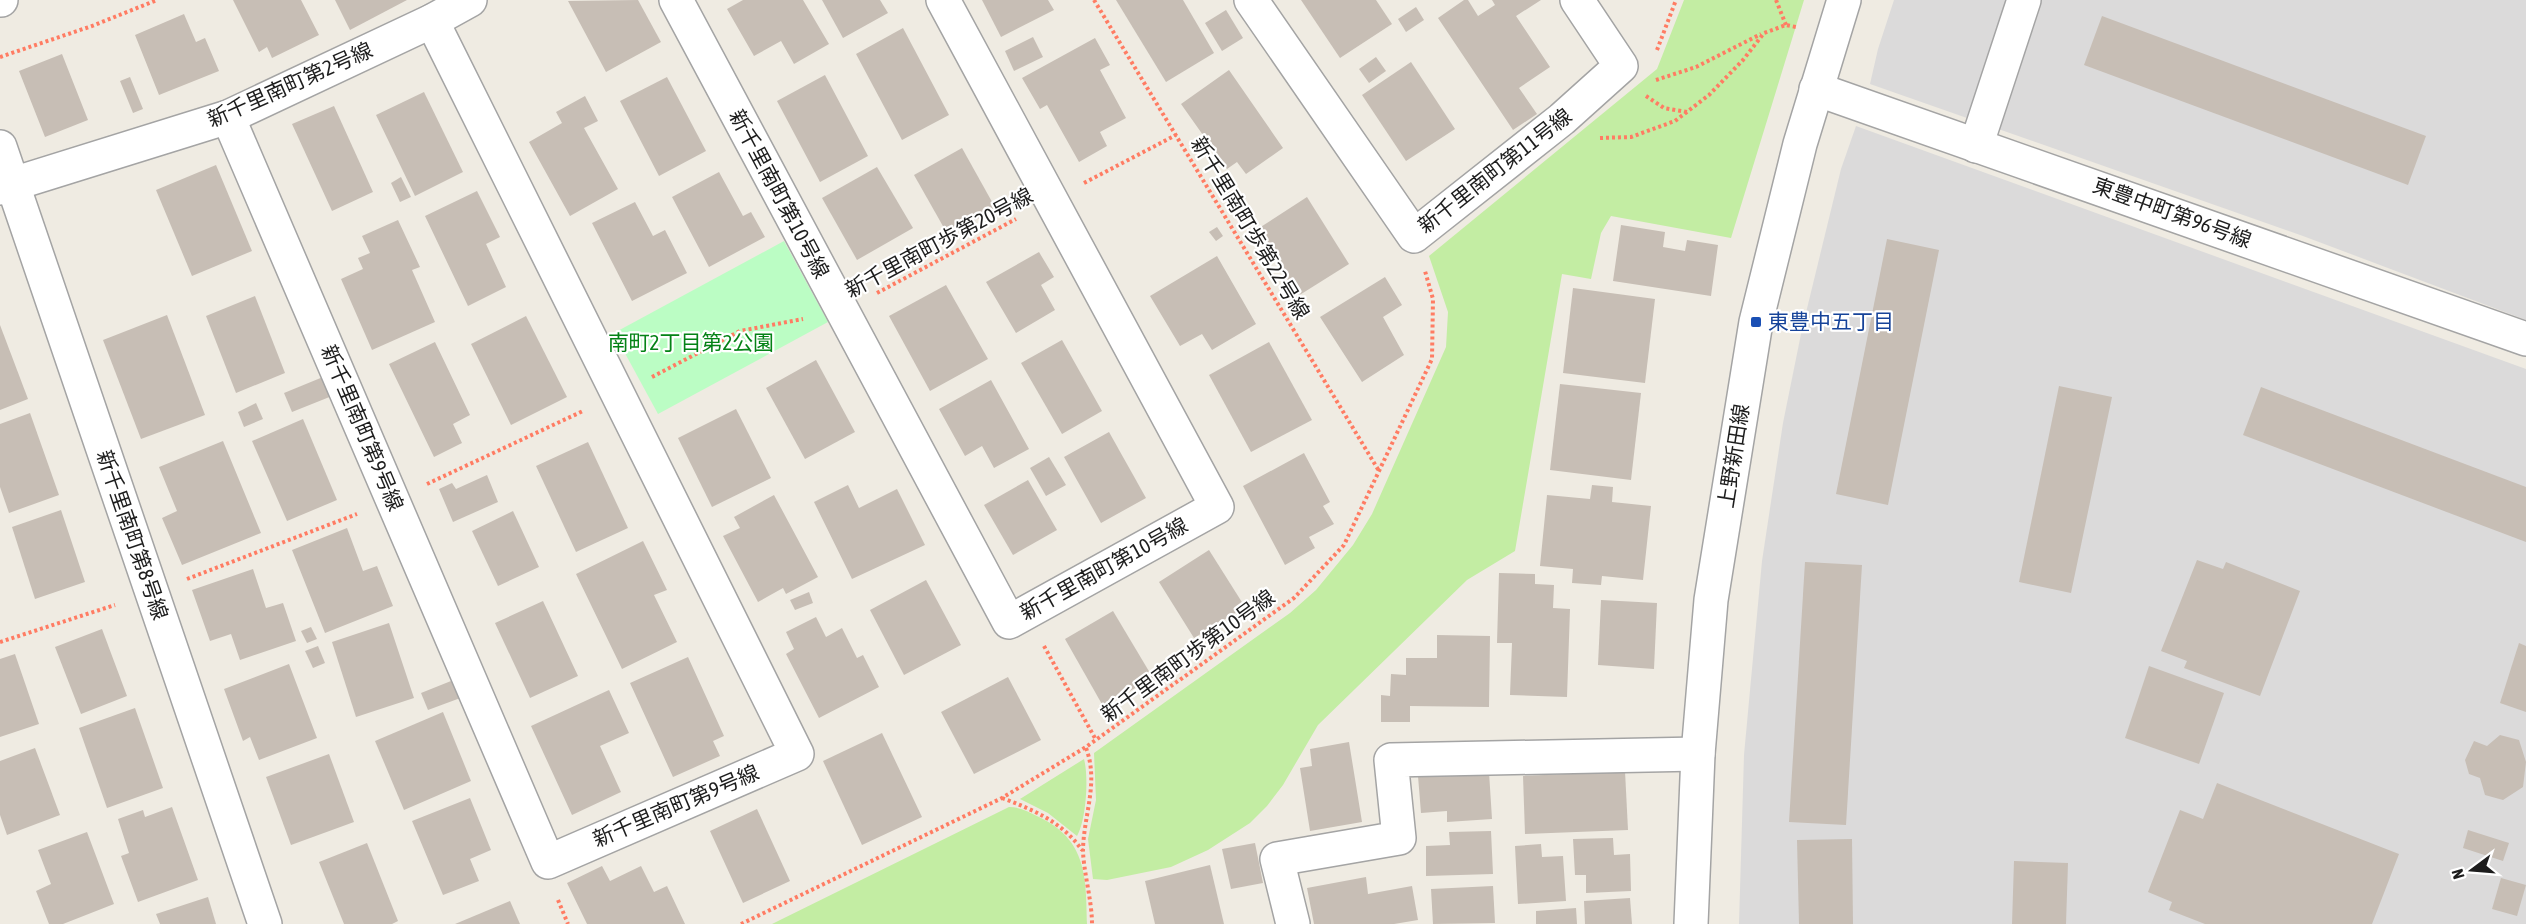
<svg xmlns="http://www.w3.org/2000/svg" width="2526" height="924" font-family="'Asap Condensed','Noto Sans JP',sans-serif">
	<rect width="100%" height="100%" fill="#efebe2"/>
	<g fill="#dbdada">
		<polygon points="1894,0 2526,0 2526,320 2303,236 1870,84 1878,49"/>
		<polygon points="1856,126 2526,369 2526,924 1739,924 1744,755 1762,561 1783,423 1802,329 1841,169"/>
	</g>
	<g fill="#c3eda3">
		<polygon points="1684,0 1804,0 1731,238 1611,216 1601,233 1591,279 1562,274 1515,551 1467,580 1318,725 1283,785 1267,806 1250,823 1208,850 1171,867 1107,880 1093,879 1088,839 1096,800 1094,753 1290,613 1316,590 1353,545 1372,514 1446,347 1448,312 1429,256 1657,69"/>
		<path d="M1084 759C1089 777 1086 821 1077 836L1048 813 1020 799Z"/>
		<path d="M1009 807C1020 807 1029 812 1039 817 1087 840 1086 877 1087 924H772Z"/>
	</g>
	<polygon fill="#bbfdc4" points="784,241 828,322 658,414 614,333"/>
	<g fill="#c7beb5">
		<polygon points="233,0 301,0 319,35 272,58 267,47 259,52"/>
		<polygon points="335,0 407,0 350,30"/>
		<polygon points="638,0 661,42 606,72 568,1"/>
		<polygon points="743,0 803,0 829,44 794,64 781,41 754,56 727,9"/>
		<polygon points="822,0 880,0 888,13 843,38"/>
		<polygon points="982,0 1048,0 1054,10 1001,37"/>
		<polygon points="1116,0 1183,0 1214,53 1166,82"/>
		<polygon points="1301,0 1376,0 1392,24 1340,58"/>
		<polygon points="1464,0 1468,0 1478,16 1495,5 1492,0 1541,0 1516,16 1550,67 1519,88 1537,114 1513,130 1438,18"/>
		<polygon points="1416,7 1424,20 1406,32 1398,19"/>
		<polygon points="1226,10 1243,38 1222,51 1205,23"/>
		<polygon points="184,14 196,42 205,38 219,71 159,95 135,35"/>
		<polygon points="2102,16 2426,136 2408,185 2084,65"/>
		<polygon points="903,28 949,115 902,140 856,54"/>
		<polygon points="1033,37 1043,57 1014,71 1005,51"/>
		<polygon points="1095,38 1110,65 1100,70 1126,118 1100,132 1107,146 1079,162 1047,105 1040,109 1022,78"/>
		<polygon points="62,54 88,120 45,137 19,71"/>
		<polygon points="1376,57 1386,71 1369,83 1359,69"/>
		<polygon points="1411,62 1455,129 1406,161 1362,95"/>
		<polygon points="1229,70 1283,148 1246,174 1237,162 1227,169 1181,104"/>
		<polygon points="825,75 868,156 820,182 777,101"/>
		<polygon points="130,77 143,109 133,113 120,81"/>
		<polygon points="667,77 706,151 659,176 620,101"/>
		<polygon points="424,92 463,172 415,196 376,115"/>
		<polygon points="585,96 598,121 584,128 618,189 570,216 529,142 562,123 556,112"/>
		<polygon points="334,106 373,192 332,211 292,124"/>
		<polygon points="962,148 996,209 948,235 914,175"/>
		<polygon points="216,165 252,251 192,276 156,190"/>
		<polygon points="877,167 913,228 857,260 822,198"/>
		<polygon points="719,172 743,216 751,212 765,237 709,267 672,197"/>
		<polygon points="401,177 411,197 400,202 391,183"/>
		<polygon points="477,191 500,237 486,244 506,287 468,306 425,216"/>
		<polygon points="1307,197 1349,264 1298,296 1256,230"/>
		<polygon points="635,202 653,236 665,230 687,273 632,301 592,223"/>
		<polygon points="398,220 420,267 412,270 435,322 372,350 341,279 363,269 358,258 370,253 362,236"/>
		<polygon points="1621,225 1665,232 1663,247 1685,251 1687,240 1718,245 1711,296 1613,281"/>
		<polygon points="1217,227 1223,236 1216,241 1209,232"/>
		<polygon points="1887,239 1939,250 1888,505 1836,494"/>
		<polygon points="1039,252 1054,277 1041,285 1055,310 1016,333 986,282"/>
		<polygon points="1217,256 1256,324 1212,350 1202,334 1180,346 1150,296"/>
		<polygon points="1385,277 1402,305 1383,317 1404,355 1362,382 1320,317"/>
		<polygon points="946,285 988,359 930,391 889,316"/>
		<polygon points="1573,288 1655,299 1645,383 1563,373"/>
		<polygon points="255,296 285,373 236,393 206,316"/>
		<polygon points="167,315 205,415 141,439 103,340"/>
		<polygon points="526,316 567,397 511,425 471,344"/>
		<polygon points="0,325 28,399 0,410"/>
		<polygon points="1062,340 1102,411 1062,434 1021,363"/>
		<polygon points="435,342 470,415 453,424 462,443 434,457 389,364"/>
		<polygon points="1269,342 1312,420 1251,452 1209,375"/>
		<polygon points="816,360 855,432 805,459 766,388"/>
		<polygon points="323,377 332,396 292,412 284,393"/>
		<polygon points="991,380 1029,449 994,468 982,446 965,456 939,409"/>
		<polygon points="1560,384 1641,393 1631,480 1550,470"/>
		<polygon points="2059,386 2112,397 2071,593 2019,582"/>
		<polygon points="2261,387 2526,487 2526,542 2243,435"/>
		<polygon points="256,403 263,419 244,427 238,412"/>
		<polygon points="736,409 771,478 712,507 678,438"/>
		<polygon points="30,413 59,495 9,513 0,487 0,424"/>
		<polygon points="303,419 337,500 287,521 252,441"/>
		<polygon points="1109,432 1146,498 1101,523 1064,457"/>
		<polygon points="223,441 261,533 182,565 162,518 177,511 159,467"/>
		<polygon points="588,442 628,528 576,552 536,466"/>
		<polygon points="1304,453 1330,502 1323,506 1334,524 1309,537 1315,548 1285,565 1243,486"/>
		<polygon points="1049,457 1066,485 1046,496 1030,468"/>
		<polygon points="487,475 498,502 453,522 439,489 452,483 456,489"/>
		<polygon points="1028,480 1057,530 1013,555 984,505"/>
		<polygon points="848,485 859,508 897,489 925,545 852,579 814,502"/>
		<polygon points="1592,485 1613,487 1612,502 1651,506 1643,580 1602,576 1601,585 1572,583 1573,569 1540,566 1547,495 1590,499"/>
		<polygon points="774,495 818,577 786,594 783,588 758,602 723,536 740,528 734,517"/>
		<polygon points="61,510 85,582 35,599 12,527"/>
		<polygon points="513,511 539,567 498,586 472,531"/>
		<polygon points="347,528 363,571 377,566 393,606 325,633 292,550"/>
		<polygon points="643,541 667,590 654,595 677,642 622,669 576,574"/>
		<polygon points="1209,550 1245,607 1194,638 1159,582"/>
		<polygon points="2197,560 2223,569 2226,562 2300,591 2260,696 2184,668 2187,661 2161,651"/>
		<polygon points="1805,562 1862,565 1846,825 1789,822"/>
		<polygon points="253,569 266,608 283,603 296,641 240,660 231,634 210,641 192,590"/>
		<polygon points="1499,573 1535,574 1535,584 1554,585 1553,608 1570,609 1567,697 1510,695 1512,643 1497,643"/>
		<polygon points="926,580 961,645 904,675 870,610"/>
		<polygon points="809,592 813,603 795,610 790,600"/>
		<polygon points="1601,600 1657,603 1654,669 1598,665"/>
		<polygon points="543,601 578,676 530,698 495,623"/>
		<polygon points="1113,611 1153,678 1103,706 1065,639"/>
		<polygon points="816,617 826,637 842,628 857,658 863,655 879,687 819,718 786,654 794,649 786,632"/>
		<polygon points="389,623 414,698 356,717 332,642"/>
		<polygon points="311,627 317,639 307,643 301,631"/>
		<polygon points="102,629 127,696 81,714 55,647"/>
		<polygon points="1437,635 1490,636 1489,707 1410,706 1410,722 1381,722 1381,695 1390,696 1391,674 1406,675 1406,658 1437,658"/>
		<polygon points="2519,643 2526,646 2526,712 2500,703"/>
		<polygon points="318,646 325,663 313,668 305,651"/>
		<polygon points="15,654 39,724 0,737 0,659"/>
		<polygon points="688,657 724,736 713,741 720,756 673,777 630,683"/>
		<polygon points="289,664 317,738 259,760 250,737 243,741 224,689"/>
		<polygon points="2149,666 2224,693 2199,764 2125,738"/>
		<polygon points="1008,677 1041,740 974,774 941,712"/>
		<polygon points="456,679 463,697 428,710 421,693"/>
		<polygon points="609,690 629,733 600,746 621,792 572,815 531,726"/>
		<polygon points="135,708 163,788 107,808 79,728"/>
		<polygon points="443,712 471,781 404,810 375,741"/>
		<polygon points="882,733 922,817 862,845 823,761"/>
		<polygon points="2500,735 2519,740 2526,762 2523,787 2503,800 2485,795 2480,778 2469,774 2465,760 2474,741 2487,746"/>
		<polygon points="1349,742 1362,822 1310,831 1300,768 1312,766 1310,749"/>
		<polygon points="35,748 60,815 7,835 0,815 0,761"/>
		<polygon points="329,754 354,822 291,845 266,777"/>
		<polygon points="1625,771 1628,830 1525,834 1523,776"/>
		<polygon points="1489,772 1492,819 1447,822 1447,811 1421,813 1418,776"/>
		<polygon points="2217,783 2399,854 2372,924 2205,924 2169,910 2172,902 2148,892 2180,810 2203,819"/>
		<polygon points="470,798 491,850 470,859 479,881 443,895 412,821"/>
		<polygon points="172,807 198,880 138,902 121,856 129,853 118,819 143,810 145,817"/>
		<polygon points="757,809 790,881 743,903 710,831"/>
		<polygon points="2468,830 2509,843 2503,861 2463,848"/>
		<polygon points="1491,831 1493,874 1426,876 1426,846 1450,845 1449,832"/>
		<polygon points="87,832 114,904 63,924 49,924 36,891 51,884 38,850"/>
		<polygon points="1613,838 1614,855 1630,854 1631,891 1586,893 1586,875 1575,875 1573,839"/>
		<polygon points="1852,839 1853,924 1799,924 1797,840"/>
		<polygon points="367,843 398,921 392,924 344,924 319,862"/>
		<polygon points="1255,843 1263,883 1231,889 1222,849"/>
		<polygon points="1541,844 1542,857 1563,856 1566,901 1518,904 1515,846"/>
		<polygon points="2014,861 2068,863 2066,924 2012,924"/>
		<polygon points="1210,865 1224,924 1155,924 1145,881"/>
		<polygon points="602,866 610,881 641,866 654,892 667,886 685,924 587,924 567,883"/>
		<polygon points="1366,877 1368,894 1412,886 1418,920 1394,924 1314,924 1307,888"/>
		<polygon points="2501,878 2526,885 2517,916 2492,909"/>
		<polygon points="1493,886 1495,923 1433,924 1431,889"/>
		<polygon points="208,897 216,924 160,924 156,914"/>
		<polygon points="1630,898 1632,924 1585,924 1584,901"/>
		<polygon points="510,901 520,924 455,924"/>
		<polygon points="1576,908 1577,924 1536,924 1536,911"/>
	</g>
	<g fill="none" stroke-linecap="round" stroke-linejoin="round">
		<defs>
			<g id="minor">
				<polyline points="0,0 1,0"/>
				<polyline points="676,0 1009,622 1217,507 943,0"/>
				<polyline points="1251,0 1414,236 1562,119 1621,66 1577,0"/>
				<polyline points="1816,89 2526,339"/>
				<polyline points="228,117 548,862 797,754 432,21"/>
				<polyline points="1976,146 2024,0"/>
				<polyline points="0,147 265,924"/>
				<polyline points="0,188 228,117 432,21 470,0"/>
				<polyline points="1293,924 1277,859 1399,838 1391,760 1698,754"/>
				<polyline points="1691,924 1698,754 1711,600 1756,322 1800,144 1844,0"/>
			</g>
		</defs>
		<use href="#minor" stroke="#a4a4a4" stroke-width="36"/>
		<g stroke="#ff7c63" stroke-width="4" stroke-dasharray="3 3" stroke-linecap="butt">
			<polyline points="1094,0 1379,471"/>
			<polyline points="1776,0 1786,25"/>
			<polyline points="1657,50 1676,0"/>
			<polyline points="0,57 92,26 157,0"/>
			<polyline points="1656,80 1696,67 1761,34"/>
			<polyline points="1646,96 1664,108 1687,112"/>
			<polyline points="1600,138 1631,137 1675,121 1709,95 1743,60 1764,33 1786,25 1796,27"/>
			<polyline points="1084,183 1176,135"/>
			<polyline points="877,293 1016,219"/>
			<polyline points="652,377 740,331 803,319"/>
			<polyline points="427,484 583,411"/>
			<polyline points="187,579 357,514"/>
			<polyline points="0,642 115,605"/>
			<polyline points="1044,646 1096,740"/>
			<path d="M1086 748C1099 782 1084 814 1083 849 1083 870 1092 900 1092 924"/>
			<path d="M1002 798C1034 810 1062 822 1082 850"/>
			<polyline points="558,900 568,924"/>
			<polyline points="741,924 1002,798 1086,747 1294,598 1344,545 1432,359 1433,299 1425,271"/>
		</g>
		<use href="#minor" stroke="#fff" stroke-width="33"/>
	</g>
	<rect fill="#1a4fb4" stroke="#fff" stroke-width="2" x="1750" y="316" width="12" height="12" rx="3"/>
	<g text-anchor="middle" stroke-width="4.5" stroke-linejoin="round" paint-order="stroke">
		<g font-size="21" fill="#1d1d1d" stroke="#fff">
			<text transform="translate(290 85) rotate(-24)" y="7">新千里南町第2号線</text>
			<text transform="translate(1495 171) rotate(-38)" y="7">新千里南町第11号線</text>
			<text transform="translate(779 194) rotate(62)" y="7">新千里南町第10号線</text>
			<text transform="translate(2172 213) rotate(20)" y="7">東豊中町第96号線</text>
			<text transform="translate(1250 228) rotate(59)" y="7">新千里南町歩第22号線</text>
			<text transform="translate(939 243) rotate(-28)" y="7">新千里南町歩第20号線</text>
			<text transform="translate(362 428) rotate(67)" y="7">新千里南町第9号線</text>
			<text transform="translate(1734 456) rotate(-81)" y="7">上野新田線</text>
			<text transform="translate(132 535) rotate(71)" y="7">新千里南町第8号線</text>
			<text transform="translate(1104 569) rotate(-29)" y="7">新千里南町第10号線</text>
			<text transform="translate(1188 656) rotate(-36)" y="7">新千里南町歩第10号線</text>
			<text transform="translate(676 806) rotate(-23)" y="7">新千里南町第9号線</text>
		</g>
		<g font-size="21" fill="#164399" stroke="#fff" text-anchor="start">
			<text x="1768" y="329">東豊中五丁目</text>
		</g>
		<g font-size="21" fill="#048216" stroke="#fff">
			<text x="691" y="350">南町2丁目第2公園</text>
		</g>
	</g>
	<g transform="translate(2472 870) rotate(254)" stroke="#ffffff" stroke-width="4.5" paint-order="stroke">
	<path d="M0-4.5L10 22L0 15L-10 22Z" fill="#1d1d1d"/>
	<text y="-9" font-size="16" font-weight="bold" text-anchor="middle" fill="#1d1d1d">N</text>
	</g>
</svg>
